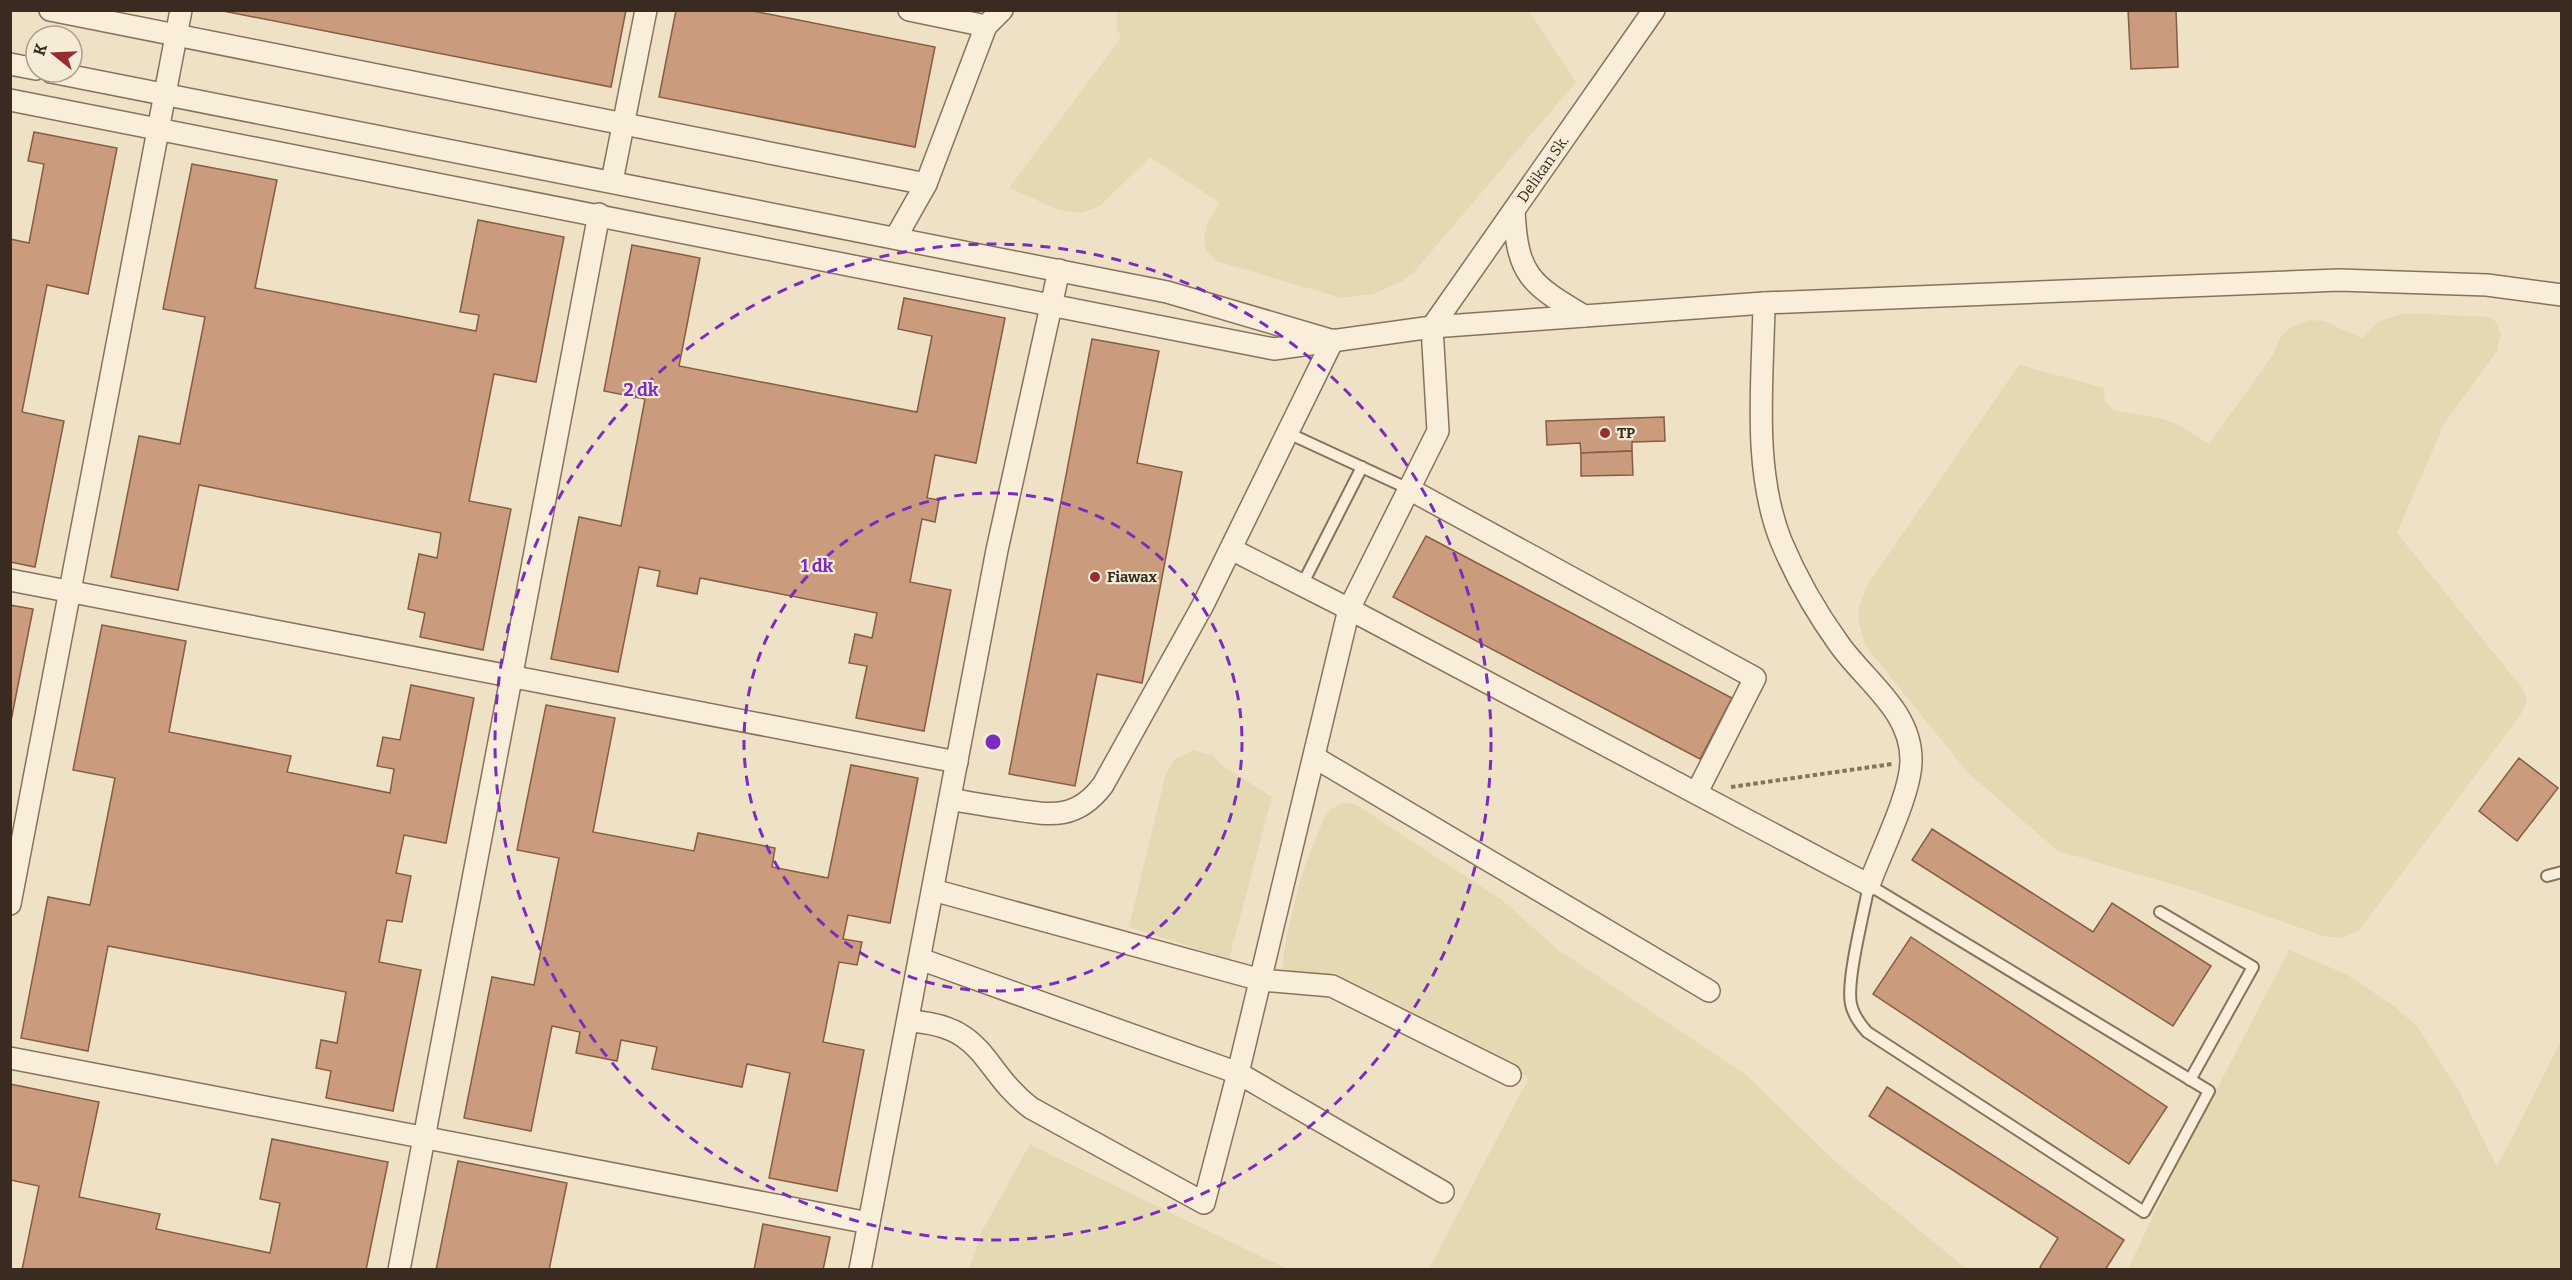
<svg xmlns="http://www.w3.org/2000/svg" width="2572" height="1280" font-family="Bitter,serif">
	<rect width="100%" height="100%" fill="#eee1c6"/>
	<g fill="#e3dab4">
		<polygon points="1117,11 1529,11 1576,82 1413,273 1401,282 1373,294 1341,298 1216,261 1207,252 1204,238 1207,224 1219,202 1150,157 1100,206 1081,213 1059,210 1009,188 1121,38 1117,28"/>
		<polygon points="2404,313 2489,317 2495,321 2501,333 2497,351 2444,424 2397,533 2523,689 2527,702 2521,714 2359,930 2341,938 2323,936 2192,890 2058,851 1968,773 1865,645 1858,619 1859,606 1868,584 2019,365 2104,388 2105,402 2113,410 2163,419 2179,425 2209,444 2273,355 2279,339 2291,327 2309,320 2324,321 2362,338 2380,321"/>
		<polygon points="1193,750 1212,755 1220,764 1272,797 1229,959 1129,927 1166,773 1174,760"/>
		<polygon points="1343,803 1355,804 1502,900 1557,949 1745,1074 1837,1163 1967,1269 1429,1269 1529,1077 1281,975 1286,938 1302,873 1324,818 1331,809"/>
		<polygon points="2289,950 2346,974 2395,1007 2417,1026 2460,1093 2497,1167 2561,1041 2561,1269 2128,1269 2177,1166"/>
		<polygon points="1030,1144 1041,1150 1287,1269 969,1269 982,1231"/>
	</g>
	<g fill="#cb9b7d" stroke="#875c42" stroke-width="1.5">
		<polygon points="218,10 626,10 611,87"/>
		<polygon points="676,10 748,10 935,47 915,147 659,97"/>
		<polygon points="2128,10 2176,10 2178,67 2131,69"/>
		<polygon points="34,132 117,148 88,294 47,285 22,412 64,421 35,567 10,562 10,239 29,243 44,164 28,161"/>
		<polygon points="192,164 277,180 255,288 476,331 479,315 460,312 478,220 564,237 536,382 494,374 469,501 511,509 483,650 420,637 425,613 408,609 419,554 437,558 441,533 199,485 178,590 111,577 139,436 180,444 205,317 163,309"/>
		<polygon points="632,245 700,258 679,366 917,412 932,336 898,329 904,298 1005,318 976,463 935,455 927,498 939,500 935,522 922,519 910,582 951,590 924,731 856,718 867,666 849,663 855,634 872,638 877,613 700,578 697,594 657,586 660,571 639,567 618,672 551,659 579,517 621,526 645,399 604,391"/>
		<polygon points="1092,339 1159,351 1137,463 1182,472 1142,683 1097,674 1075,786 1009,774"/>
		<polygon points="1664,417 1665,441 1632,442 1632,451 1581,453 1580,443 1547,445 1546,421"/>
		<polygon points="1632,451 1633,475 1581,476 1581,453"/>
		<polygon points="1426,536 1732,698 1700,759 1393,597"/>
		<polygon points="10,605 33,609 10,726"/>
		<polygon points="102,625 186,641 169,732 291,756 287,772 390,793 394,769 377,766 383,737 400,740 411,685 474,698 446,843 404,835 396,873 411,876 402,922 387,920 379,962 421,970 393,1111 326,1098 331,1071 316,1068 321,1040 337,1043 346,992 108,946 88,1051 21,1038 48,897 90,905 115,778 73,770"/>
		<polygon points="546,705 615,718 593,832 694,851 698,833 775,848 772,867 828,878 851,765 918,778 890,923 848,915 843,939 862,942 857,965 839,962 823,1042 864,1050 837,1191 769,1178 790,1073 747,1064 742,1087 652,1069 657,1047 621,1040 617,1061 576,1053 580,1032 552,1026 531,1131 464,1118 492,977 534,985 559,858 517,850"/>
		<polygon points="2519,758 2558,788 2517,841 2479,811"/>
		<polygon points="1932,829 2093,932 2112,903 2211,966 2173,1026 1912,860"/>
		<polygon points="1911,937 2167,1107 2129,1164 1873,994"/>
		<polygon points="10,1084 99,1102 79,1197 160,1214 156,1229 270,1253 280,1203 260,1199 272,1139 388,1162 366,1270 22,1270 39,1186 10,1180"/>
		<polygon points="1887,1087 2124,1240 2105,1270 2044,1270 2040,1267 2058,1238 1869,1116"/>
		<polygon points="458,1161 567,1183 549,1270 436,1270"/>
		<polygon points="763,1224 830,1237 823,1270 754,1270"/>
	</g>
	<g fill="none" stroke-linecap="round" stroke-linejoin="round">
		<defs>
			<g id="lane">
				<polyline points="1288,433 1409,489"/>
				<polyline points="1302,585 1362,467"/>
				<polyline points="2547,876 2562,872"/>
				<path d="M1869 885 2209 1091 2144 1212 1867 1032C1860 1024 1853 1015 1851 1004 1846 981 1864 912 1869 885Z"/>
				<polyline points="2160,912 2253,967 2190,1080"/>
			</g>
			<g id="street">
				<polyline points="50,10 926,184 896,237"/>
				<polyline points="909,10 986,26"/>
				<polyline points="10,64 36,69"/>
				<polyline points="51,72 1167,292 1327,339"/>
				<polyline points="10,100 1274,349 1432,327 1764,303 2339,280 2487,285 2562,295"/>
				<polyline points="612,181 646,10"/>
				<polyline points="926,184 986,26 1002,10"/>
				<path d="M1514 210C1517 275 1530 284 1584 316"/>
				<polyline points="1432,327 1654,10"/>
				<polyline points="1409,489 1755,678 1697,792"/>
				<path d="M1231 549 1349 609 1869 885C1881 852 1911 793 1911 761 1912 711 1865 681 1839 644 1816 612 1796 577 1781 541 1752 468 1763 380 1764 303"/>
				<polyline points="10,580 957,762"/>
				<polyline points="1314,757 1709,991"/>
				<path d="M950 799C970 803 990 806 1010 809 1050 815 1076 821 1103 785L1203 605 1333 340"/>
				<polyline points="933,890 1261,980 1332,986 1510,1075"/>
				<polyline points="10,904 181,10"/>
				<polyline points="920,959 1238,1073 1443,1192"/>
				<path d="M908 1021C987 1025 980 1069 1031 1108L1204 1203 1238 1073 1349 609 1438 431 1432 327"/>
				<polyline points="10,1058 869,1223"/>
				<polyline points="399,1270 599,214"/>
				<polyline points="860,1270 997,550 1059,270"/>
			</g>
		</defs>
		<use href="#lane" stroke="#89725c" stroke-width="14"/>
		<use href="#street" stroke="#89725c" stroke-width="24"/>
		<polyline stroke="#89725c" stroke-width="4" stroke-dasharray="4.5 3" stroke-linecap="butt" points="1731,787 1892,764"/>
		<use href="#lane" stroke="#f8eeda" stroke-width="10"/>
		<use href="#street" stroke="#f8eeda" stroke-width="21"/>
	</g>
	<g fill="none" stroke="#7b2cbf" stroke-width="3" stroke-dasharray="10 8">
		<circle cx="993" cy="742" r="249"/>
		<circle cx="993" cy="742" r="498"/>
	</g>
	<g fill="#962d31" stroke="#f5ebd6" stroke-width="2">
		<circle cx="1605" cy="433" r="6"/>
		<circle cx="1095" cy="577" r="6"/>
	</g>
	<g text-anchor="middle" stroke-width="4.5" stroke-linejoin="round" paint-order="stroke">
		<g font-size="15" fill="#392b20" stroke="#f5ebd6">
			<text transform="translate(1543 169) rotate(-55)" y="5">Delikan Sk.</text>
		</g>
		<g font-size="15" font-weight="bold" fill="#392b20" stroke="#f5ebd6" text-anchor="start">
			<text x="1617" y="438">TP</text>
			<text x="1107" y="582">Fiawax</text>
		</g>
	</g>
	<circle cx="993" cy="742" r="9" fill="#7b2cbf" stroke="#f5ebd6" stroke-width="3"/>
	<g font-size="18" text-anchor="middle" font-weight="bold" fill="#7b2cbf" stroke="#f5ebd6" stroke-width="4.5" stroke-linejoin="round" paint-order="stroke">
		<text x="641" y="396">2 dk</text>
		<text x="817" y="572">1 dk</text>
	</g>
	<rect width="2572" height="1280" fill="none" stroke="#392b20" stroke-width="24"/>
	<g transform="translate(54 54) rotate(288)"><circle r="28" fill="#f5ebd6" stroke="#aa9e8d" stroke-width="1.5"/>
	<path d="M0-4.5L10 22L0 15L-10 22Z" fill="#962d31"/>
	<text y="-9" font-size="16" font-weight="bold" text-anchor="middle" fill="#392b20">K</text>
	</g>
</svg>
